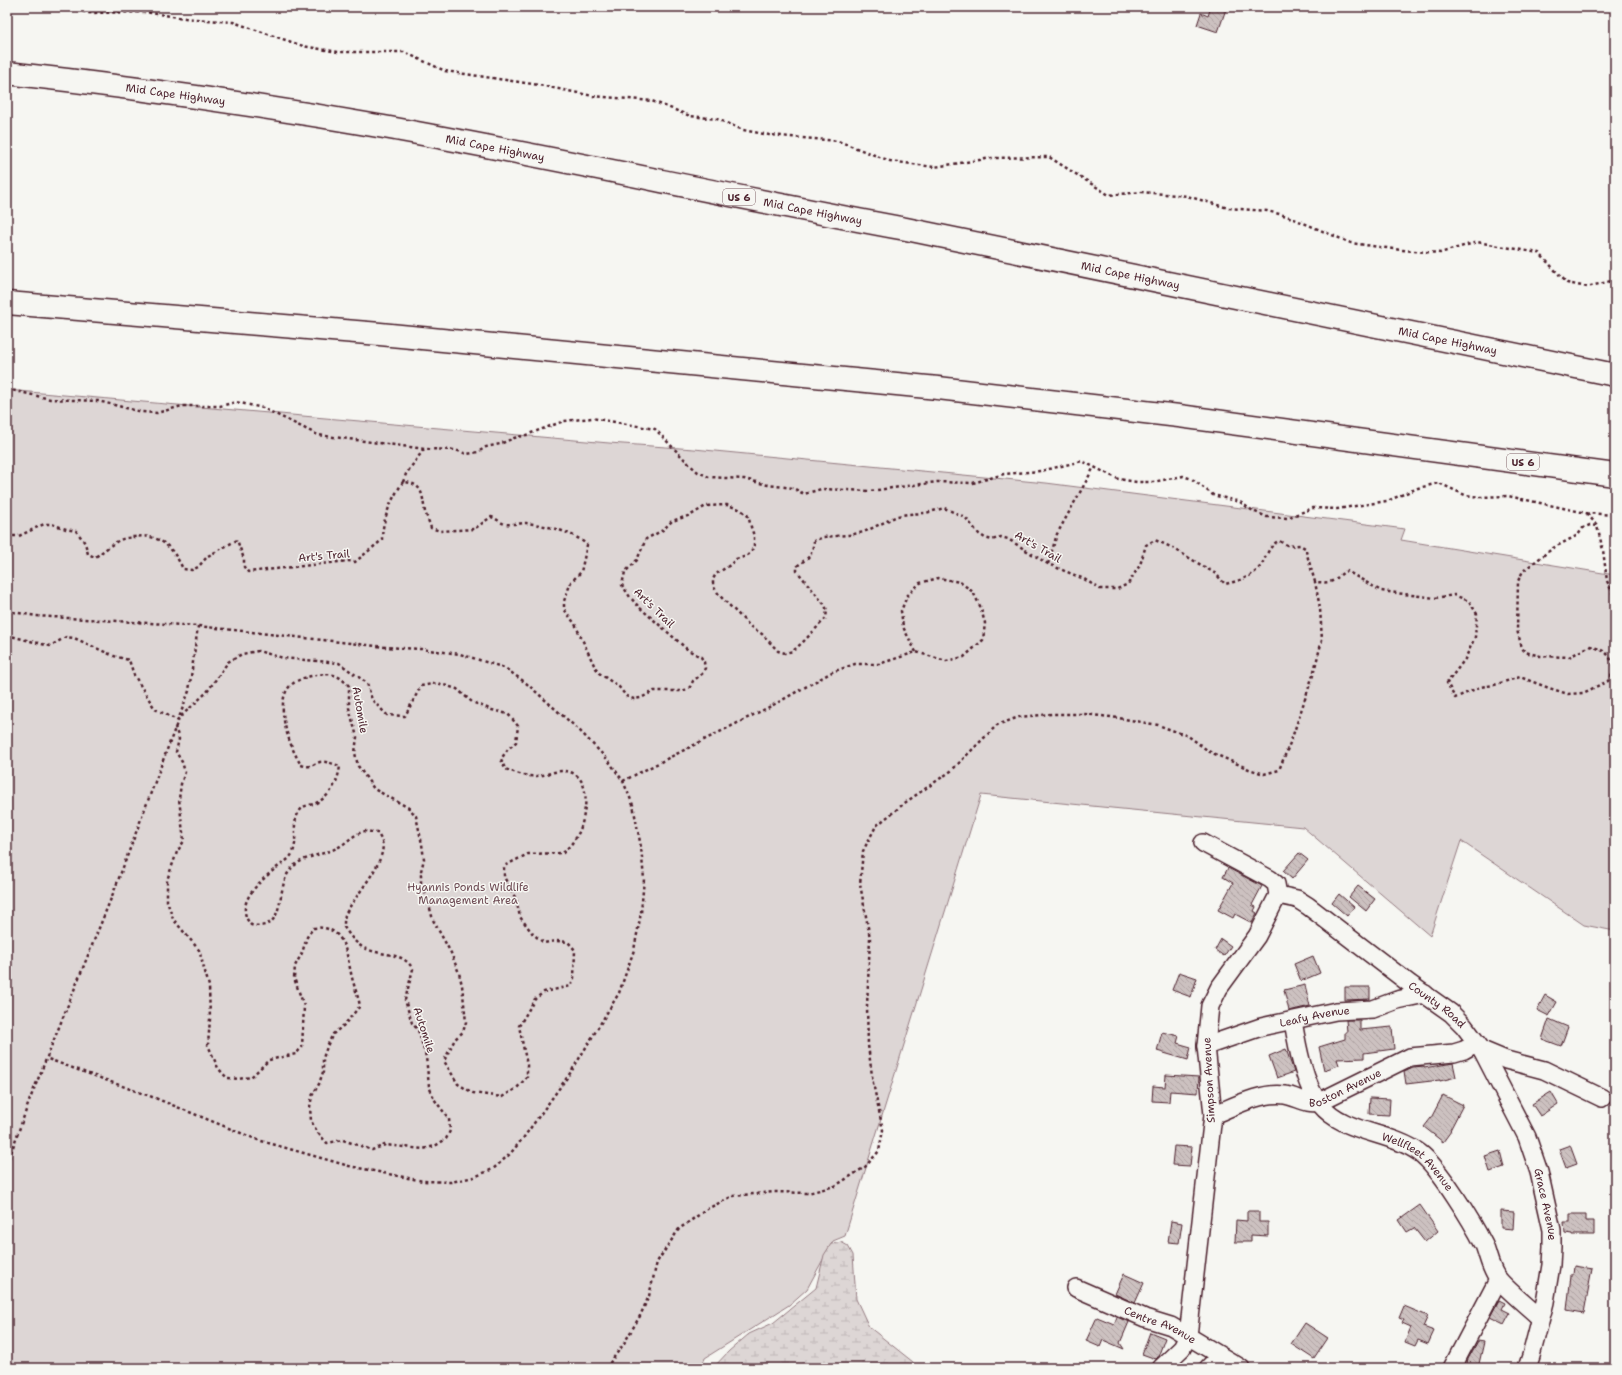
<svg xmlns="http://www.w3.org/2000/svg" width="1622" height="1375" font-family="'Shantell Sans',sans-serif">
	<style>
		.green { fill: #ddd6d5; stroke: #947a80 }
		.wetland { fill: url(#wetland-marsh); stroke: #947a80 }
		.building { fill: url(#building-back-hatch); stroke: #4a1f2b }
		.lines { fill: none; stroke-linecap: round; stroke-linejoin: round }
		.minor-casing { stroke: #4a1f2b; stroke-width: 20 }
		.motorway-casing { stroke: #4a1f2b; stroke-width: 25 }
		.path { stroke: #4a1f2b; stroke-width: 2.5; stroke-dasharray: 3 3; stroke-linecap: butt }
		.minor { stroke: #f6f6f2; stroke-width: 17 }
		.motorway { stroke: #f6f6f2; stroke-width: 22 }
		.labels { text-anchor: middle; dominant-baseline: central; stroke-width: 3; stroke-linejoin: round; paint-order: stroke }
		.shield { fill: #f6f6f2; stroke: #7e6067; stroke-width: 1 }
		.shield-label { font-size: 10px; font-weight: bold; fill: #4a1f2b }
		.street-label { font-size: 11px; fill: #4a1f2b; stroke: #f6f6f2 }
		.park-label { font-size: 11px; fill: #6f4d56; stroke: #f6f6f2 }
	</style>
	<defs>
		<pattern id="wetland-marsh" width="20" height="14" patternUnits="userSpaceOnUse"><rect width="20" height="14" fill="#ddd6d5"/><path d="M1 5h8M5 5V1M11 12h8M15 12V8" fill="none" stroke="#bfb7b7"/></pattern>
		<pattern id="building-back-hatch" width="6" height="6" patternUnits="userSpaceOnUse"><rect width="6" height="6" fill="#ccc1c0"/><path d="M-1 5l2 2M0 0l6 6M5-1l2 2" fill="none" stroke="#b1a5a5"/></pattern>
	</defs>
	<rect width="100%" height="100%" fill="#f6f6f2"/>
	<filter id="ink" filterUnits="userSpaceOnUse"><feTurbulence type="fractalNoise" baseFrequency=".025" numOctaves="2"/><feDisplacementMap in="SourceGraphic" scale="8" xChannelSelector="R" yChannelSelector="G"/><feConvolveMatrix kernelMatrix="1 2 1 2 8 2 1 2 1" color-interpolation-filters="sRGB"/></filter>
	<g filter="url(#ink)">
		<polygon class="green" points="7,390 609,443 694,449 1046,483 1405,529 1401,540 1615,575 1615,931 1584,925 1461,841 1430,936 1303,827 981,795 845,1236 833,1241 807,1289 789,1305 705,1358 701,1368 7,1368"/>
		<polygon class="wetland" points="841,1242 848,1246 853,1255 856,1299 869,1327 913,1362 917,1368 713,1368 729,1351 749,1334 773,1323 816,1288 824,1255 831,1244"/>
		<g class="building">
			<polygon points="1211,7 1219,7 1226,9 1218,32 1197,25 1201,13 1208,16"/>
			<polygon points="1299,853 1308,860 1292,879 1283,871"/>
			<polygon points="1228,868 1262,886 1252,905 1256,907 1254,911 1257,913 1252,923 1235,914 1233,918 1218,910 1233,883 1223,877"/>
			<polygon points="1358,886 1375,899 1366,911 1349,897"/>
			<polygon points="1339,894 1354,907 1347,916 1332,903"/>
			<polygon points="1221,939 1231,946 1224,956 1215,950"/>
			<polygon points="1313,956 1320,973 1301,981 1294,964"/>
			<polygon points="1179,972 1197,978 1191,997 1172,990"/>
			<polygon points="1305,985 1310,1006 1289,1011 1284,990"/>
			<polygon points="1345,987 1370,987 1370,999 1345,1000"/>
			<polygon points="1545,995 1557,1002 1549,1016 1537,1010"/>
			<polygon points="1549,1019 1568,1027 1561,1046 1542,1039"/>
			<polygon points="1346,1020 1360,1020 1360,1030 1392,1027 1394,1049 1364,1053 1364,1058 1337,1059 1339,1065 1324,1070 1319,1047 1345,1039 1345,1032 1347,1032"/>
			<polygon points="1162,1032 1179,1036 1177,1043 1191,1047 1188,1060 1157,1051"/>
			<polygon points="1286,1049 1294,1072 1277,1078 1269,1056"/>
			<polygon points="1453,1063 1456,1077 1440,1081 1440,1080 1406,1084 1404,1071 1413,1067 1424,1066 1424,1068"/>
			<polygon points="1166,1075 1199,1077 1198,1093 1170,1091 1169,1102 1152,1101 1153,1086 1165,1087"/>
			<polygon points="1551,1092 1558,1104 1540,1116 1532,1104"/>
			<polygon points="1443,1095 1463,1105 1450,1130 1451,1131 1443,1142 1424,1127 1431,1118"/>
			<polygon points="1370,1098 1390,1099 1389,1115 1369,1114"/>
			<polygon points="1570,1145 1577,1164 1566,1168 1559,1149"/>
			<polygon points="1174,1146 1192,1147 1190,1166 1172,1165"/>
			<polygon points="1500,1151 1504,1167 1490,1172 1485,1156"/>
			<polygon points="1420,1205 1438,1231 1425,1242 1414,1228 1407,1232 1399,1220"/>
			<polygon points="1247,1211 1259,1211 1259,1222 1268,1222 1268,1236 1251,1235 1251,1242 1235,1242 1236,1220 1247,1221"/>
			<polygon points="1501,1211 1514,1212 1513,1229 1501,1228"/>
			<polygon points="1570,1214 1586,1214 1586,1221 1594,1221 1594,1235 1572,1235 1572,1234 1565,1233 1564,1222 1570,1222"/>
			<polygon points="1171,1221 1182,1223 1179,1243 1168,1242"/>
			<polygon points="1574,1266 1592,1269 1584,1313 1567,1310 1571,1275 1573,1275"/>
			<polygon points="1124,1274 1144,1283 1135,1303 1115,1294"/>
			<polygon points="1499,1300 1505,1303 1502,1309 1510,1313 1504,1324 1490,1317"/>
			<polygon points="1404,1306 1428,1316 1423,1327 1434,1331 1428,1344 1418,1340 1415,1346 1405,1342 1411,1327 1402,1323 1404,1320 1399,1318"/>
			<polygon points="1097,1317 1114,1324 1117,1317 1129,1322 1120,1343 1124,1349 1103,1340 1100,1347 1086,1341"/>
			<polygon points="1305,1323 1328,1338 1314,1359 1291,1344"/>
			<polygon points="1150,1332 1165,1338 1158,1357 1156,1359 1142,1354"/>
			<polygon points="1478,1341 1484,1342 1478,1368 1466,1368 1468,1359"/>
		</g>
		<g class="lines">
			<defs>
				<g id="minor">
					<path id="s1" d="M1278,895L1297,899L1308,906L1410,984L1451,1013L1464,1026L1482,1050L1506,1060L1544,1070L1602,1098"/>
					<path id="s2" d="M1293,1021C1297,1045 1304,1085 1320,1104C1344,1134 1390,1131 1420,1153C1439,1167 1473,1223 1484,1245C1488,1255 1490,1267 1496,1276C1504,1288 1529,1307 1540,1318"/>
					<path id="s3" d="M1206,1046L1261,1027L1336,1011L1373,1009L1397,1000L1425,994"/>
					<path id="s4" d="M1482,1050L1527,1137L1539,1172L1552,1230V1247L1551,1265L1545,1302L1531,1356L1527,1368"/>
					<path id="s5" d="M1213,1115C1235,1106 1260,1092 1285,1095C1298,1097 1306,1105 1319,1102L1410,1057L1454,1053L1464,1050L1476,1043"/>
					<path id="s6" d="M1076,1288L1145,1318L1171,1326L1241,1368"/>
					<polyline points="1161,1368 1182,1348 1188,1336 1213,1115 1206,1046 1210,1006 1219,988 1257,936 1278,895 1276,884 1270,879 1203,843"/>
					<polyline points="1208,1368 1220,1356"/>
					<polyline points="1452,1368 1498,1280"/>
				</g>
				<g id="motorway">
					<path id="s7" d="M7,73C133,87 259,105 384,127C558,158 732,197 906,229L1615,375"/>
					<polyline points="7,303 380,334 938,388 1179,416 1615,475"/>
				</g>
			</defs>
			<use href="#minor" class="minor-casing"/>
			<use href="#motorway" class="motorway-casing"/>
			<g class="path">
				<polyline points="65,7 89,13 144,12 185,18 233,22 303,46 338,52 404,52 445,71 539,85 593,96 652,101 690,116 717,119 743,130 769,135 838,141 890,161 934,167 992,158 1049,157 1109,195 1142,192 1187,196 1228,208 1267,211 1287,216 1351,243 1401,250 1440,253 1477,242 1539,253 1567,283 1587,287 1615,280"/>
				<polyline points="7,389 50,399 98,401 142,412 157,413 182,406 220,406 236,402 263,408 318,435 425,449 455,450 467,454 478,452 486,447 500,444 514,438 526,435 564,421 592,418 655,429 689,464 698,472 709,477 744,479 768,485 793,488 804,494 821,489 870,491 937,482 973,483 1004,474 1041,471 1082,461 1118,479 1137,482 1153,482 1183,476 1192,479 1213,495 1240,502 1253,511 1267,517 1287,518 1313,508 1337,509 1387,501 1418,488 1439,483 1465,495 1480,497 1508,496 1586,513 1615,515"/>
				<polyline points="403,482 406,474 424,449"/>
				<polyline points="1587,514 1597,525"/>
				<path d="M7,536H19L44,524H52L66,529L76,531L80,536L85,543L88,554L95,557C103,552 110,545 118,541C123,538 128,538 133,537C159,533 172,546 183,569L192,570L198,567L208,556L237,540L244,559V567L248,572L348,561L355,562L382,540C382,519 392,498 403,482C424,483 422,496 425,512C427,517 429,522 431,528L440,531L474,529L491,517C496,518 499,522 505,524C511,525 520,523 526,523C545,525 574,532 587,545L581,572L571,582L564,601V609L575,624L594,665L599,673L619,687L626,696L634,699L641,698L654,691H683L690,687L693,681L703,673L705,668L704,662L701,657L688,650L639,607L630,597L622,585L625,572L637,560L646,539L663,530L672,521L691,515L706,506L727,505L739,509L747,514L749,519L751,527L754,536V545L751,553L744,557L736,559L730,565L716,574L713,579V586L720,596L751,627L762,634L778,651L785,653L793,651L804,641L826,618L827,610L824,604L797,571V566C810,556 811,558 814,541L823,537L849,535L864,532L897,516L908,514L926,513L944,508L965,517L979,534L985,538L992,540L1001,537L1008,539L1048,564L1084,579L1100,589H1117L1128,584L1140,565L1146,545L1155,540L1171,547L1216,574L1225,584C1237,581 1251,578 1259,568C1266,560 1268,545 1279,541L1289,546L1300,545L1305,548L1315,582C1321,582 1328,584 1334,580C1339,577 1341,573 1347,571L1381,591L1435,598L1454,595L1469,601L1477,614L1475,637L1465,659L1447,683L1455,698L1480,687L1494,685L1520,677L1549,688L1568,694L1583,693L1608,681L1614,672C1611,654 1607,651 1590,646L1569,657L1540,656L1525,652L1522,648L1517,630L1518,581L1523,571L1553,548L1578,535L1583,528L1590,525L1597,526L1603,550L1607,581L1615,598"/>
				<polyline points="1048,564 1057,534 1094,467"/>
				<polyline points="7,611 36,616 198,626 385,647 421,649 460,654 505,668 526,683 579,730 608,760 623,781 633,805 641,847 644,879 641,913 634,950 619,993 571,1072 524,1137 510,1154 493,1169 474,1177 451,1182 423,1181 349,1166 258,1140 155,1098 48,1059"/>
				<path d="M7,635L50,646L66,637L74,638L114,656L129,660L134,675L155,709L177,720L207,692L228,662L242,654L258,651L283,658L339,663L367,683L372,700L387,715L405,716L421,686L437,683L457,689L472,702L492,710L508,714L518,726L516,742L508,749L501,759L505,769C514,772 525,777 535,776C545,776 555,770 565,771C584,773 587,792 585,807C582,829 579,837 563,853L528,854L504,866V877L516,899L520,917L533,934L544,943L556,941L568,942L575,950L574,978L571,986L544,992L535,999L519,1026L527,1065V1077L517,1088L502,1097L473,1093L458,1084L444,1061L455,1039L463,1032L466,1022L462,985L459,973L451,953L433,920L427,897L421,885V871L424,859L422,844L416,816L409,808L374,789L358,766L355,753L357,737L349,708V686C338,674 332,673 316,675C307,677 297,679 290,686C273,704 290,747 301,765C313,768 310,765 320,762C327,761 333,764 340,766C338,782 331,796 316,803C312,805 305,805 302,808C289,822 299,838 293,852C290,860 281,864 275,869C259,882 233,904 251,925C286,932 276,893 288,873C298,856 321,856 337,848C347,843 354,833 366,831C369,831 374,833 378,833C379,836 381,839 382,842C388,861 353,898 345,915C344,919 344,923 344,927C350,936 358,947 369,950C385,956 403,952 413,969L405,1000L412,1023L418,1030L422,1043L426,1057L429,1086L434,1099L449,1119L450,1131L446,1139L435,1146L423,1149L385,1145L372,1150L343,1140L327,1143L318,1133L311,1121L310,1107L312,1096L319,1084L323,1072V1058L328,1044L333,1034L344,1025L360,1006C358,995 353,984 351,973C346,950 343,924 313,928L307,937L302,953L295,966L294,978L304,1006L302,1047L296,1054L269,1060L251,1077L239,1079L227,1078L218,1068L208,1045L210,1019L209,986L199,950L173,919L167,901V880L177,852L184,841L179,799L181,784L185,772L182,762L176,752L179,739L175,727"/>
				<polyline points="623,781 775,704 832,672 855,664 879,664 916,652 946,661 964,657 983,640 985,623 980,606 973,592 960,582 938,578 920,583 907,596 901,611 903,627 916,652"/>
				<polyline points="7,1164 30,1099 116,886 189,691 198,626"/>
				<polyline points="606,1368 623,1345 640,1316 649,1296 657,1262 679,1229 707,1209 733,1196 774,1192 808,1193 835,1186 865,1167 879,1151 883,1130 873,1083 868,1045 867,1006 870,938 860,884 863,851 876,826 906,802 951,771 997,725 1019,717 1052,714 1084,714 1119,718 1158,725 1188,736 1210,752 1249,769 1264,774 1279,770 1292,738 1313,675 1322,640 1320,608 1315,582"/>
			</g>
			<use href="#minor" class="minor"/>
			<use href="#motorway" class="motorway"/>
		</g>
	</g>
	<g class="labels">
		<g class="shield">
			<rect x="723" y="189" width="32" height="16" rx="3"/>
			<rect x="1507" y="454" width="32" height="16" rx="3"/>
		</g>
		<g class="shield-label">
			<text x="739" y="197">US 6</text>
			<text x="1523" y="462">US 6</text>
		</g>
		<g class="street-label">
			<text stroke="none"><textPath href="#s7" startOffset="170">Mid Cape Highway</textPath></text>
			<text stroke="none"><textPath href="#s7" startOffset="494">Mid Cape Highway</textPath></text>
			<text stroke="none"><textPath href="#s7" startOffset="818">Mid Cape Highway</textPath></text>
			<text stroke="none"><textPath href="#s7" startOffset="1142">Mid Cape Highway</textPath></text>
			<text stroke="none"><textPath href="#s7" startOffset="1466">Mid Cape Highway</textPath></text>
			<text transform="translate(1038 547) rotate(30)">Art's Trail</text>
			<text transform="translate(324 556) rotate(-5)">Art's Trail</text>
			<text transform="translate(654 608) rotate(44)">Art's Trail</text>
			<text transform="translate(360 710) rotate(80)">Automile</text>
			<text stroke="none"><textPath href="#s1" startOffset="195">County Road</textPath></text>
			<text stroke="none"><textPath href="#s3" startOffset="113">Leafy Avenue</textPath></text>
			<text transform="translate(424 1030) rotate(72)">Automile</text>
			<text transform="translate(1209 1080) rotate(-93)">Simpson Avenue</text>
			<text stroke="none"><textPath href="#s5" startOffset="140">Boston Avenue</textPath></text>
			<text stroke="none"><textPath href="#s2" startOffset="204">Wellfleet Avenue</textPath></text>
			<text stroke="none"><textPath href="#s4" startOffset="168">Grace Avenue</textPath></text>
			<text stroke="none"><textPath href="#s6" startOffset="92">Centre Avenue</textPath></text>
		</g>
		<g class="park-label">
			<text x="468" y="887">Hyannis Ponds Wildlife<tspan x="468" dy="13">Management Area</tspan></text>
		</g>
	</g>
	<rect width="1622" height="1375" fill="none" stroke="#f6f6f2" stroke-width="24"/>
	<rect x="12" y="12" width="1598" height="1351" fill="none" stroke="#4a1f2b" stroke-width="1.5" filter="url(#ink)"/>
</svg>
